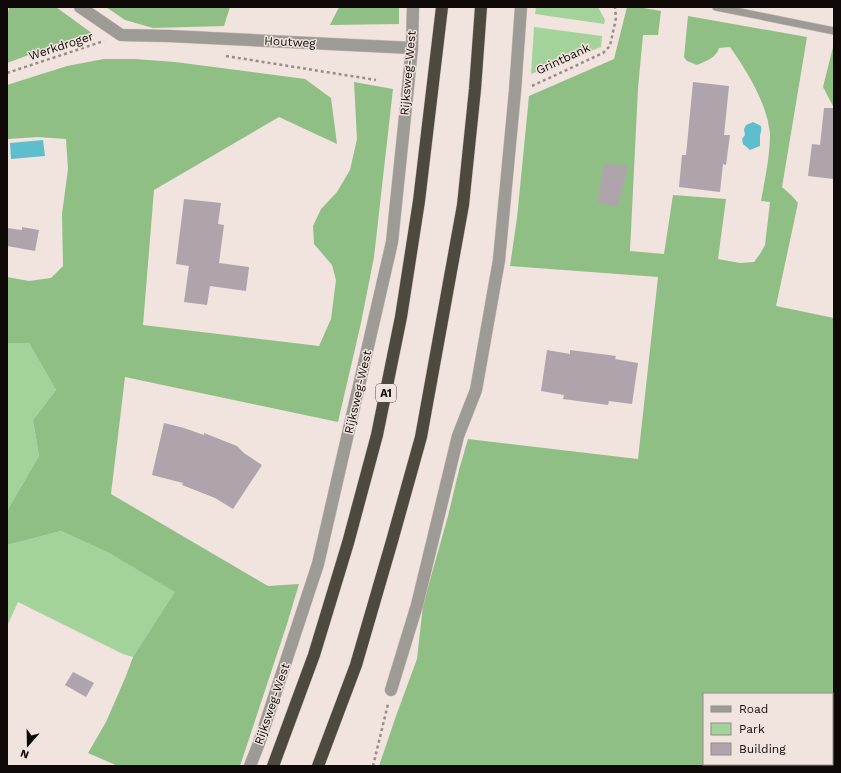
<svg xmlns="http://www.w3.org/2000/svg" width="841" height="773" font-family="'Work Sans',sans-serif">
	<style>
		.green { fill: #a4d29b }
		.forest { fill: #90bf86; fill-rule: evenodd }
		.water { fill: #5ebfcc }
		.building { fill: #afa4ab }
		.lines { fill: none; stroke-linecap: round; stroke-linejoin: round }
		.service-casing { stroke: #cdc0bb; stroke-width: 8 }
		.minor-casing { stroke: #cdc0bb; stroke-width: 13 }
		.motorway-casing { stroke: #cdc0bb; stroke-width: 13 }
		.path { stroke: #988d89; stroke-width: 2.5; stroke-dasharray: 3 3; stroke-linecap: butt }
		.service { stroke: #9e9b96; stroke-width: 7 }
		.minor { stroke: #9e9b96; stroke-width: 12 }
		.motorway { stroke: #4d493f; stroke-width: 12 }
		.labels { text-anchor: middle; dominant-baseline: central; stroke-width: 3; stroke-linejoin: round; paint-order: stroke }
		.shield { fill: #f1e3dd; stroke: #534b48; stroke-width: 1 }
		.shield-label { font-size: 11px; font-weight: bold; fill: #0f0a08 }
		.street-label { font-size: 12px; fill: #0f0a08; stroke: #f1e3dd }
	</style>
	<rect width="100%" height="100%" fill="#f1e3dd"/>
	<g class="green">
		<polygon points="536,7 598,7 605,20 604,24 535,14"/>
		<polygon points="534,27 602,36 601,47 531,74"/>
		<polygon points="7,343 29,343 56,390 33,420 39,456 7,511"/>
		<polygon points="61,531 109,553 176,592 133,657 123,654 18,602 8,624 7,624 7,545"/>
	</g>
	<g class="forest">
		<polygon points="9,7 56,7 93,34 83,35 7,63 7,19"/>
		<polygon points="106,7 230,7 224,26 153,28 125,20"/>
		<polygon points="339,7 399,7 399,24 330,25"/>
		<path d="M627,7H638L661,11L658,35H643L638,88L630,251L664,254L673,195L726,199L718,259L740,263L754,262L760,254L765,245L770,202L761,201C765,179 770,156 770,134C770,130 768,125 768,121C761,94 746,70 730,47L719,48C716,58 706,61 697,65L687,61L684,57L688,16L807,37L782,187L792,196L798,203L776,306L834,318V766H379L396,716L417,659L423,605L448,516L459,470L468,439L638,459L658,277L510,266L517,218L529,96L614,59ZM704,694H832V764H704Z"/>
		<polygon points="834,43 834,108 823,87"/>
		<polygon points="104,59 135,59 175,62 305,79 331,98 337,144 279,117 154,190 143,325 319,346 331,319 336,280 332,265 314,244 313,226 321,209 337,192 350,170 357,139 354,82 393,89 374,257 361,323 338,422 125,377 111,494 268,586 299,584 287,624 240,766 118,766 88,753 106,722 126,676 133,657 175,592 109,553 61,531 7,545 7,511 39,456 33,420 56,390 29,343 7,343 7,277 29,281 51,278 63,266 62,214 68,169 66,139 38,137 7,139 7,85 67,66"/>
	</g>
	<g class="water">
		<path d="M753,122L761,126C762,133 760,132 760,137C760,140 760,143 760,146L750,150L743,144L742,139L745,135L744,129L746,125Z"/>
		<polygon points="43,140 45,156 11,159 10,143"/>
	</g>
	<g class="building">
		<polygon points="693,82 729,86 724,135 730,135 726,165 723,164 720,192 679,187 682,155 686,155"/>
		<polygon points="824,108 834,108 834,179 808,176 812,144 820,145"/>
		<polygon points="604,164 628,165 618,206 598,203"/>
		<polygon points="184,199 221,203 218,224 224,225 219,263 249,267 246,291 210,286 207,305 184,302 189,266 176,264"/>
		<polygon points="22,227 39,230 35,251 7,246 7,228 22,230"/>
		<polygon points="547,350 570,354 570,350 616,356 615,359 638,363 632,404 609,401 608,405 563,399 564,395 541,391"/>
		<polygon points="164,423 184,428 204,435 204,433 237,446 244,453 262,465 233,509 215,498 182,485 183,483 152,475"/>
		<polygon points="73,672 94,683 86,697 65,685"/>
	</g>
	<g class="lines">
		<defs>
			<polyline id="service" points="716,7 834,31"/>
			<g id="minor">
				<polyline points="80,7 121,35 169,36 412,48"/>
				<polyline points="391,690 417,605 458,436 476,390 499,260 515,91 521,7"/>
				<polyline points="250,766 259,743 318,564 392,242 412,48 413,7"/>
			</g>
			<g id="motorway">
				<polyline points="273,766 314,655 348,543 377,435 401,317 419,201 442,7"/>
				<polyline points="318,766 356,665 392,541 421,437 463,205 475,89 481,7"/>
			</g>
		</defs>
		<use href="#service" class="service-casing"/>
		<use href="#minor" class="minor-casing"/>
		<use href="#motorway" class="motorway-casing"/>
		<g class="path">
			<polyline points="226,56 376,80"/>
			<polyline points="7,73 104,41"/>
			<polyline points="532,86 603,53 610,46 616,18 615,7"/>
			<polyline points="373,766 388,704"/>
		</g>
		<use href="#service" class="service"/>
		<use href="#minor" class="minor"/>
		<use href="#motorway" class="motorway"/>
	</g>
	<g class="labels">
		<rect class="shield" x="376" y="384" width="20" height="18" rx="3"/>
		<g class="shield-label">
			<text x="386" y="393">A1</text>
		</g>
		<g class="street-label">
			<text transform="translate(290 42) rotate(3)">Houtweg</text>
			<text transform="translate(61 46) rotate(-18)">Werkdroger</text>
			<text transform="translate(563 59) rotate(-25)">Grintbank</text>
			<text transform="translate(408 73) rotate(-85)">Rijksweg-West</text>
			<text transform="translate(358 392) rotate(-77)">Rijksweg-West</text>
			<text transform="translate(272 704) rotate(-71)">Rijksweg-West</text>
		</g>
	</g>
	<rect width="841" height="773" fill="none" stroke="#0f0a08" stroke-width="16"/>
	<rect x="703" y="693" width="130" height="72" fill="#f1e3dd" stroke="#978c88"/>
	<rect x="711" y="706" width="20" height="6" fill="#9e9b96" stroke="#978c88"/>
	<text x="739" y="713" font-size="12" fill="#0f0a08">Road</text>
	<rect x="711" y="723" width="20" height="12" fill="#a4d29b" stroke="#978c88"/>
	<text x="739" y="733" font-size="12" fill="#0f0a08">Park</text>
	<rect x="711" y="743" width="20" height="12" fill="#afa4ab" stroke="#978c88"/>
	<text x="739" y="753" font-size="12" fill="#0f0a08">Building</text>
	<g transform="translate(28 745) rotate(200)" stroke="#f1e3dd" stroke-width="3" paint-order="stroke">
	<path d="M0-3L7 15L0 10L-7 15Z" fill="#0f0a08"/>
	<text y="-6" font-size="11" font-weight="bold" text-anchor="middle" fill="#0f0a08">N</text>
	</g>
</svg>
